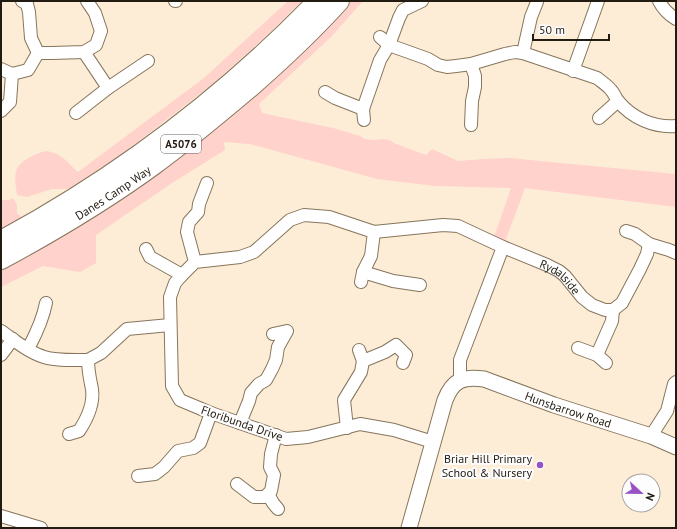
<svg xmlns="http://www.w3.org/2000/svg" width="677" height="529" font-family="'PT Sans',sans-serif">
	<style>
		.green { fill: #ffd2cc }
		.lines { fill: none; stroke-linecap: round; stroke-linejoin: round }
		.minor-casing { stroke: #86755c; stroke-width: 14 }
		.tertiary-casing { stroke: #86755c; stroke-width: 17 }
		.trunk-casing { stroke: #86755c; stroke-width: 22 }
		.minor { stroke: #fff; stroke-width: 12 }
		.tertiary { stroke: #fff; stroke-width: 15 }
		.trunk { stroke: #fff; stroke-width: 20 }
		.poi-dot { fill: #9852c6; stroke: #fdfdfd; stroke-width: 1.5 }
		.labels { text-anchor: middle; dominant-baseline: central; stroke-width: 4; stroke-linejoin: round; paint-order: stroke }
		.shield { fill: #fdfdfd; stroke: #645f58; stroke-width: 1 }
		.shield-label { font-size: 11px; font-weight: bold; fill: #221b11 }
		.street-label { font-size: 12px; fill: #221b11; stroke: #fdfdfd }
		.poi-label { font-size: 12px; fill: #221b11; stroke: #fdfdfd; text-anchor: end }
	</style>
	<rect width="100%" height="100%" fill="#fdedd7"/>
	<g class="green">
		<path d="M288,1H302L260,42L209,87L126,151L77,186L67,189H52L27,197L17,195C16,187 13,175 18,167C22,160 40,151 48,151C50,152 54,153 57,154C65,158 71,166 78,172L204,78Z"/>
		<polygon points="350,1 363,1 331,37 259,104 262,113 333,128 360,136 365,139 373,140 385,139 389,140 396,144 426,155 432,149 458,161 484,159 509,158 676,174 676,207 525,188 505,242 494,237 511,188 435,186 377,179 250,144 224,142 225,150 172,183 96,235 96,263 80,272 43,266 1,287 1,270 25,258 92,217 150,179 255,97"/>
		<polygon points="13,198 17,205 17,213 22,218 1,229 1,200 9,200"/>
	</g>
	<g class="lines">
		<defs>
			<g id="minor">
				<polyline points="22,1 27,4 29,12 31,38 38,53 52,53 84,52 96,45 101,31 95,13 87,1"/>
				<polyline points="175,1 176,1"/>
				<path d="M659,1C663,9 668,14 676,19"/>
				<path d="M380,37L389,45L428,59L438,65L447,67L456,66L471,64L505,54L515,52L523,53L597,78C602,82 607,85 611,90C614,93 615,97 618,101C632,118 654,128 676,126"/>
				<polyline points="84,52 108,88"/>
				<polyline points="523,53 531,17 537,2"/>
				<polyline points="471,64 475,76 475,87 472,101 471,125"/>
				<polyline points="1,69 12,74 28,70 38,53"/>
				<polyline points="573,71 598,1"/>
				<polyline points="325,92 335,98 363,109 364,120"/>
				<polyline points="363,109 380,60 389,45 399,18 403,10 422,1"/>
				<polyline points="1,111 10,102 12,74"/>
				<polyline points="76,113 108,88 148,61"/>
				<polyline points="599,118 618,101"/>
				<polyline points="626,231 635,234 649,244"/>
				<polyline points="146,249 150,257 182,275"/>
				<polyline points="195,262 187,232 189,222 198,212 199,204 207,183"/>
				<polyline points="363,272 393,281 420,285"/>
				<polyline points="361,282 363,272 371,256 374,232"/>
				<path d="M1,331C14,340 28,352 44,357C56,361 75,360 88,360"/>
				<polyline points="578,348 597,355 606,363"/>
				<path d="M28,349C36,334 43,319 46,303"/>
				<polyline points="1,355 13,339"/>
				<polyline points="597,355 612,321 613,310"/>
				<polyline points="363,361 385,352 396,345 406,355 403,363"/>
				<polyline points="460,380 460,360 503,247"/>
				<polyline points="240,423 249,401 251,393 259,384 266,380 272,369 276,360 278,347 287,331 273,334"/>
				<polyline points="347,428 344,400 361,372 363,361 359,350"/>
				<path d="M69,434L79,431C87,419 94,403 92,389C90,379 88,371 88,360L101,353L127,329L170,325"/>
				<polyline points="651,436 667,411 674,384 676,382"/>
				<path id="s1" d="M433,442L394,430L360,424L308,437L286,439L211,413L180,400L172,386L170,297L175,283L182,275L195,262L240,257L254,252L290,220L304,215L329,217L374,232L443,225L458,226L503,247L547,265L559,271L565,276L582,297L592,305L605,310H613L622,303L640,269L647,254L649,244L669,250L676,253"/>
				<polyline points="138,476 155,474 164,467 178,451 193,448 200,443 211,413"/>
				<polyline points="237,484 254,497 265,497 271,491 274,475 270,467 271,454 276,435"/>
				<polyline points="268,494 273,503 278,509"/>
				<polyline points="1,516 41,528"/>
			</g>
			<g id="tertiary">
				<path id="s2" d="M409,528L445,400C453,380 463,376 484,379L554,405L651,436L676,447"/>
			</g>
			<g id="trunk">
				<path d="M1,241C118,178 225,97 318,1"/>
				<path id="s3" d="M1,259C53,231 105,200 153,165C186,141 218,114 250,87C281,60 311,32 339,1"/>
			</g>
		</defs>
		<use href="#minor" class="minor-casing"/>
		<use href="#tertiary" class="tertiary-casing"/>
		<use href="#trunk" class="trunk-casing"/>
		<use href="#minor" class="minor"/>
		<use href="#tertiary" class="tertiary"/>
		<use href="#trunk" class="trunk"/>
	</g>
	<circle class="poi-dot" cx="540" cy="465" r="4"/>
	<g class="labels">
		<rect class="shield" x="161" y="135" width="40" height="18" rx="3"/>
		<g class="shield-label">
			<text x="181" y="144">A5076</text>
		</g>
		<g class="street-label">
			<text stroke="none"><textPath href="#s3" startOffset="130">Danes Camp Way</textPath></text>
			<text stroke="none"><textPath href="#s1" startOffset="808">Rydalside</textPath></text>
			<text stroke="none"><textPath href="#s2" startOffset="272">Hunsbarrow Road</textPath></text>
			<text transform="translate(242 423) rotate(19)">Floribunda Drive</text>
		</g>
		<g class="poi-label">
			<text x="532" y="458">Briar Hill Primary<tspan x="532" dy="14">School &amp; Nursery</tspan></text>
		</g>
	</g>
	<rect width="677" height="529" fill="none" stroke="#221b11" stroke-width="4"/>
	<g transform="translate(641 493) rotate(112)"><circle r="19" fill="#fdfdfd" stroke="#a5a39f"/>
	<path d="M0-3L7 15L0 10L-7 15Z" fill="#9852c6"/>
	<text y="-6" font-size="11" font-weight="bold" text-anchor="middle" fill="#221b11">N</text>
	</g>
	<path d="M533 34v6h76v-6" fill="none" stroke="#221b11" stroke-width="2"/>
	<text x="539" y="34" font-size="12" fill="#221b11" stroke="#fdfdfd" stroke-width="3" paint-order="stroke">50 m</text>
</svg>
